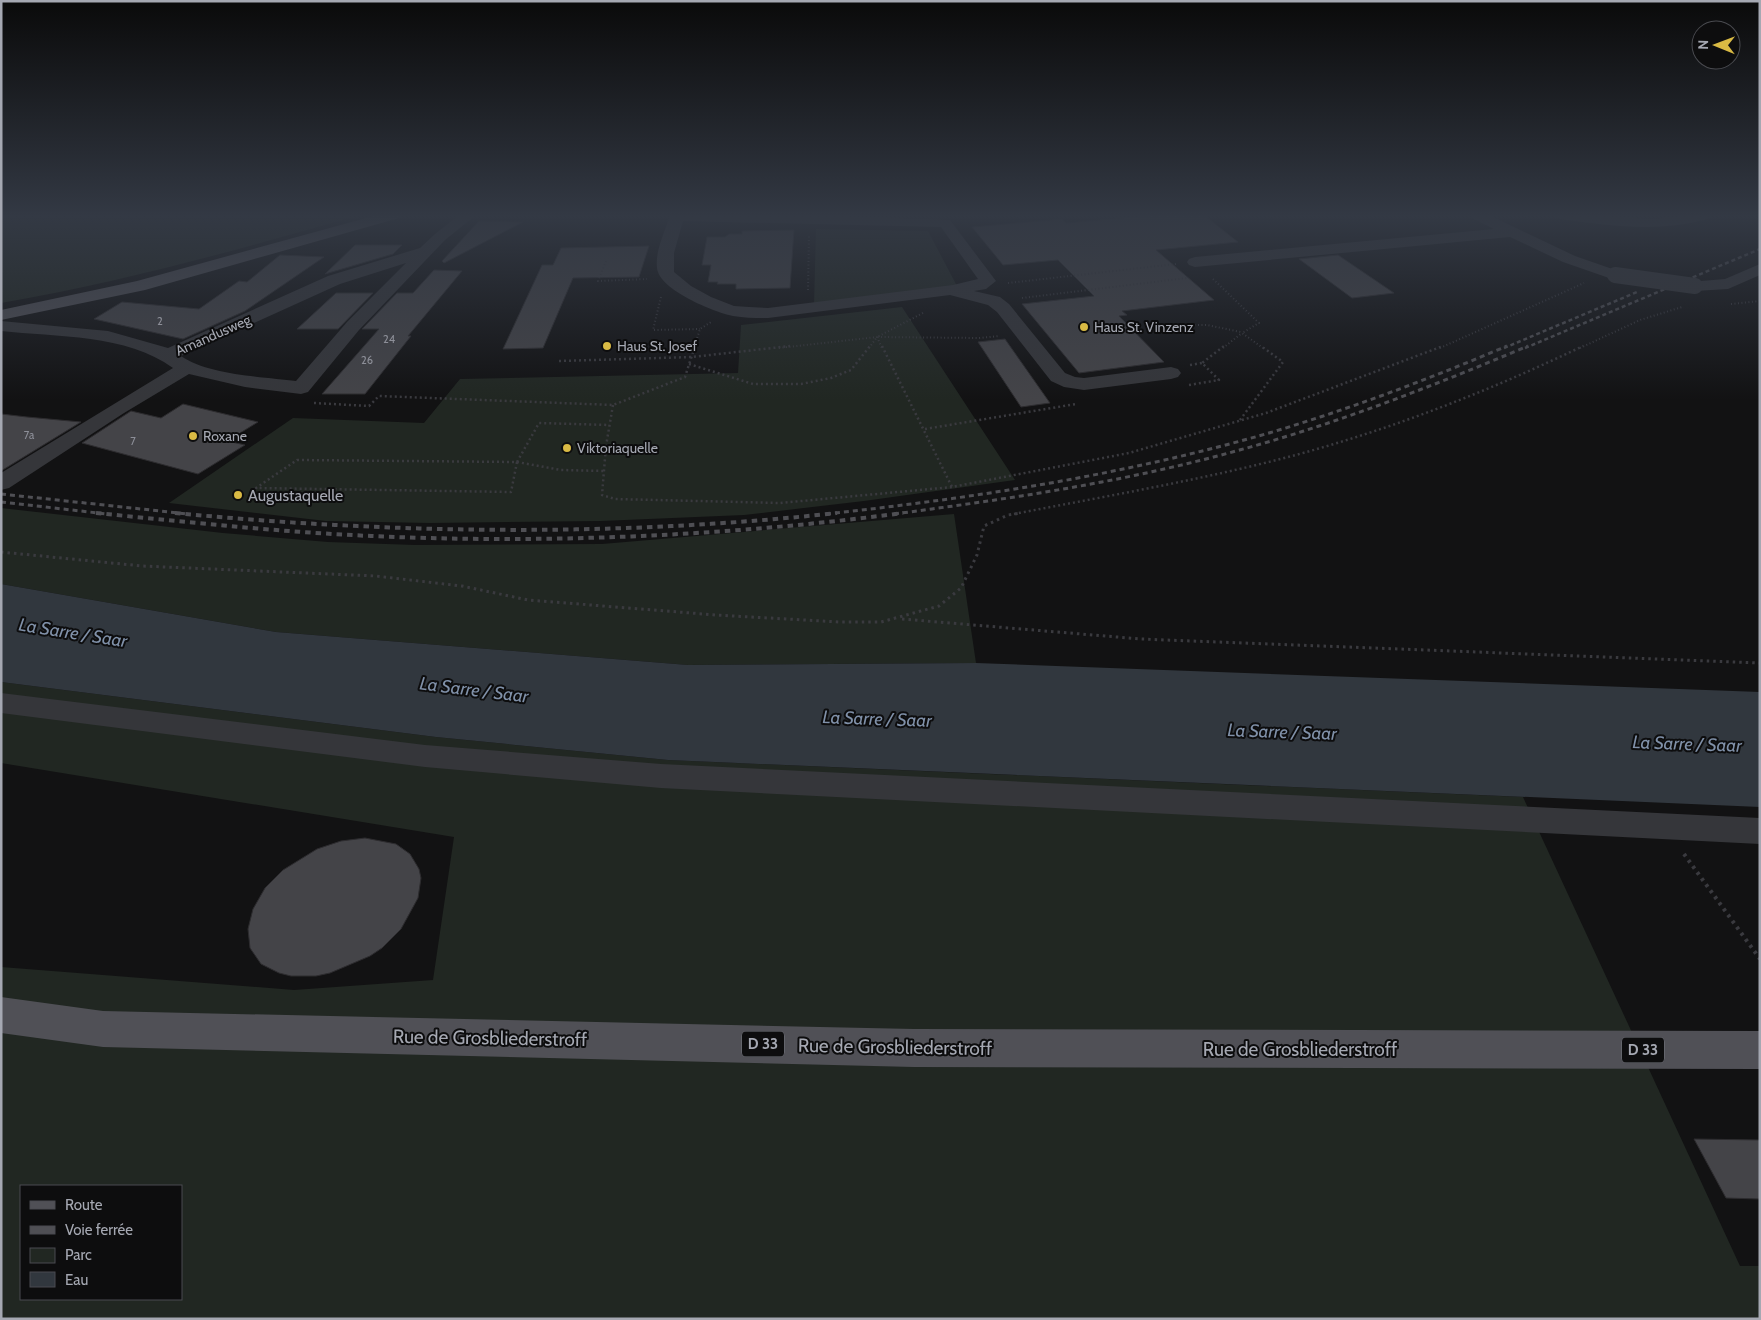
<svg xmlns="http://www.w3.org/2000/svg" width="1761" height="1320" font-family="Cabin,sans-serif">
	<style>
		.green { fill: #212722; fill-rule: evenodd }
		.water { fill: #31373e }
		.building { fill: #444448; stroke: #2d2c2f }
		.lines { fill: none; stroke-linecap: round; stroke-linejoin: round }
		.path-far3 { stroke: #3a3a3f; stroke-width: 2; stroke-dasharray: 1 2.5; stroke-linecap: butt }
		.path-far2 { stroke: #3a3a3f; stroke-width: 2.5; stroke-dasharray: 2 3; stroke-linecap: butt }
		.path-far1 { stroke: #3a3a3f; stroke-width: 3; stroke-dasharray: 2.5 4; stroke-linecap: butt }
		.path { stroke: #3a3a3f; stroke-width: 4; stroke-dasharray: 3 4.5; stroke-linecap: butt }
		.minor { fill: #35363a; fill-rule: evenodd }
		.major { fill: #505056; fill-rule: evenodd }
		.rail-far2 { stroke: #4f4f54; stroke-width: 2.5; stroke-dasharray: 4 3; stroke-linecap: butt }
		.rail-far1 { stroke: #4f4f54; stroke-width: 3; stroke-dasharray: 5 4; stroke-linecap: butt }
		.rail { stroke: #4f4f54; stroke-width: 4; stroke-dasharray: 5.5 5; stroke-linecap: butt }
		.minor-bridge { stroke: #35363a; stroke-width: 16 }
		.poi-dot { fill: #d9ba44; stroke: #0d0d0e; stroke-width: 2 }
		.labels { text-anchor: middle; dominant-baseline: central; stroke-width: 4; stroke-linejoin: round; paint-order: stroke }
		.far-number-label { font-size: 11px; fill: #8d8f98 }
		.far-poi-label { font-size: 14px; fill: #a5a8b2; stroke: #0d0d0e; text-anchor: start }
		.far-street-label { font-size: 14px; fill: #a5a8b2; stroke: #0d0d0e }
		.shield { fill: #0d0d0e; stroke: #777a81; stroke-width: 1 }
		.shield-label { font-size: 15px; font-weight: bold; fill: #a5a8b2 }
		.poi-label { font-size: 16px; fill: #a5a8b2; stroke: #0d0d0e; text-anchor: start }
		.water-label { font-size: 18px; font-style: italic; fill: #8091a9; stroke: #0d0d0e }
		.near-street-label { font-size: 19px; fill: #a5a8b2; stroke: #0d0d0e }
	</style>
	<rect width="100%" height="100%" fill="#121213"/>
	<g class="green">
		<path d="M1,215H360C242,249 122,282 1,303Z"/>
		<polygon points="816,229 928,231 957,286 814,304"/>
		<polygon points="902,307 1015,480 864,501 744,515 601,521 430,523 326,521 169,503 293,418 424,423 460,379 738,373 741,325"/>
		<polygon points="1,508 223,533 328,542 415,545 602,544 954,514 976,663 688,665 276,632 1,584"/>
		<path d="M1,682L436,737L668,760L1523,797L1740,1266H1760V1319H1V967L294,990L433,980L454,837L1,763ZM21,1186H181V1299H21Z"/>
	</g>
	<polygon class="water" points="1,584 276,632 688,665 976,663 1760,692 1760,807 668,760 436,737 1,682"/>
	<g class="building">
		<polygon points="1154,215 1204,215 1238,242 1156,250 1214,300 1122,311 1127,315 1119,316 1164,362 1079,373 1022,304 1094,296 1058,260 1003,265 972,227 1062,219 1066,223"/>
		<polygon points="479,221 523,222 444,263 442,261"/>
		<polygon points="794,230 790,288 736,289 736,284 717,284 718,282 708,282 711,265 702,265 707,237 725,237 729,234 742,234 742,231"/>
		<polygon points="355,245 402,245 393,254 325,274"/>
		<polygon points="649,246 639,277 573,278 543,348 503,349 542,265 553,265 561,248"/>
		<polygon points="280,255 324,257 245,311 183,339 94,319 122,302 199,309 239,281 247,282"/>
		<polygon points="1338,255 1394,293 1352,298 1299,259"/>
		<polygon points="434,270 462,271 408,336 411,336 365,394 322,394 379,329 362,329 397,293 413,293"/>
		<polygon points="336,293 373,293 338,329 297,329"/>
		<polygon points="1005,339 1050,403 1021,407 978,342"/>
		<polygon points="183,404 258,422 227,441 245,445 198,474 82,443 131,411 161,418"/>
		<polygon points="1,414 27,417 81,422 1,471"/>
		<polygon points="365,838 396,844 410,854 419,869 421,878 418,898 401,929 382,948 370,956 330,973 316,976 291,976 279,973 261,964 250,948 248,929 253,909 265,888 283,870 317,849 341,841"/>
		<polygon points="1694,1139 1760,1140 1760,1199 1726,1198"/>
	</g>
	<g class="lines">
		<g class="path-far3">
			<polyline points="606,261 598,281 647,279"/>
			<polyline points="1213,279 1259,323 1242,333 1263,348"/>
			<polyline points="1008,283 1176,264"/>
			<polyline points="808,290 809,236"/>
			<polyline points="661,297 653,330 700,329"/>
			<polyline points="1022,298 1187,278"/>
			<polyline points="1731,304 1760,301"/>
			<polyline points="923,313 877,337 979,338 1000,336"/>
			<polyline points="1163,325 1207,325 1241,332"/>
			<polyline points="877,337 882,348"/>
			<polyline points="694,348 700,329 711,322"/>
			<polyline points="779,348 877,337"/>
			<polyline points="869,348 877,337"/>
			<polyline points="1223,348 1242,333"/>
			<polyline points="1440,348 1584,283"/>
			<polyline points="1580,348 1640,320 1682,307"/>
		</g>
		<g class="path-far2">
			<polyline points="882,346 952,487"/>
			<polyline points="559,361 692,357 790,346"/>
			<polyline points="689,364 753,384 801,384 831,378 851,370 870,346"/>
			<polyline points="1190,365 1202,363"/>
			<polyline points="1189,385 1219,380 1202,363 1224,346"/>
			<polyline points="314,403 369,406 379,396 613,405 685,377 695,346"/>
			<polyline points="613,405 606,446 602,495 615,499 780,503 952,487 1129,453 1266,413 1443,346"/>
			<polyline points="1240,420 1283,362 1261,346"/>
			<polyline points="925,429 1076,404"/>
			<polygon points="297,460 517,462 511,492 256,488"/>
			<polyline points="517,462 561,470 604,471"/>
			<polyline points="517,462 539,423 609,425"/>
			<path d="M1014,514C1107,496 1201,480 1292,456C1392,429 1489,391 1583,346"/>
		</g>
		<g class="path-far1">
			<polyline points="1,552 142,566 376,576 462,586 528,600 716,615 839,622 881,622 939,606 961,588 977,555 984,526 1008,515 1021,513"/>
			<polyline points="902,619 1141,639 1760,663"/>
		</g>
		<polyline class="path" points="1684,854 1760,959"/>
		<g class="minor">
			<path d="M459,215H476L445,240L359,330L308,392L301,394L245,387L189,374L124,413L9,488L1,490V473L173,368C127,334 56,337 1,331V321L108,331L168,348L328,276L420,248L435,234ZM406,263L347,322L296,381C264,377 208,375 181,356L340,284Z"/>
			<path d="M670,215H814L950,220L996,281L986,289L974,291L1000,297L1009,304L1065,373L1075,377L1084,378L1171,367L1178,369L1181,373L1178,377L1171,379L1084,390L1064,387L1051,381L997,312L988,305L950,295L768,318C756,318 745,318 733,316C714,312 659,290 657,268C655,250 665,232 670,215ZM683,221L941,227L978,279L953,285L768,308L749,307L734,306L711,297L691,286L674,272V253Z"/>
			<polygon points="1470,215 1489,215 1575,256 1621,272 1623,275 1621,278 1609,278 1563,262 1510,237 1195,267 1189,265 1187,262 1189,259 1195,257 1494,229 1472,218"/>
			<path d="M1553,215H1595L1652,219L1689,215H1713L1711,218C1659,233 1613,226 1560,219L1555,218Z"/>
			<polygon points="1760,264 1760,275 1728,289 1695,291 1689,290 1687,286 1689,282 1725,279"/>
			<polygon points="1,693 425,745 661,764 1760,818 1760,844 661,788 425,767 1,713"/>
		</g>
		<g class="major">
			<polygon points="377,215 401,215 399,218 145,290 1,320 1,310 137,281"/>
			<polygon points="1,997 103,1011 914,1029 1760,1031 1760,1069 914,1067 103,1047 1,1033"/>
		</g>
		<g class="rail-far2">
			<polyline points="1504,348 1637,292"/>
			<polyline points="1525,348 1760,249"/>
		</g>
		<g class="rail-far1">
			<polyline points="1,494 188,514"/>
			<polyline points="1,502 107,514"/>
			<path d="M826,514C975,498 1124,475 1269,433C1350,409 1429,379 1507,346"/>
			<path d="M894,514C1009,499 1124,482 1236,451C1336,424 1433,386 1528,346"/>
		</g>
		<g class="rail">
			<path d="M96,513C187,522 279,532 371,536C548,544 728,536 903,513"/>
			<path d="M175,513C395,534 617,537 837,513"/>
		</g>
		<polyline class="minor-bridge" points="1615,275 1695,286"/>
	</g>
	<linearGradient id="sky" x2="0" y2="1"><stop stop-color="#0a0a0a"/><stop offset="0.54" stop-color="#333944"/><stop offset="1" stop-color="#333944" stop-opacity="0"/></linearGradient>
	<rect width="1761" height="400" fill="url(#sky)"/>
	<g class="poi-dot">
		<circle cx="1084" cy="327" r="5"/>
		<circle cx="607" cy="346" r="5"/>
		<circle cx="193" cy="436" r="5"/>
		<circle cx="567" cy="448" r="5"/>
		<circle cx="238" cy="495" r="5"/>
	</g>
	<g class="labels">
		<g class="far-number-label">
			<text x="160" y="321">2</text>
			<text x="389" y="339">24</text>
			<text x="367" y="360">26</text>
			<text x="29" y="435">7a</text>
			<text x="133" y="441">7</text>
		</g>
		<g class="far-poi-label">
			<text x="1094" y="327">Haus St. Vinzenz</text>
			<text x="617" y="346">Haus St. Josef</text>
			<text x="203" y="436">Roxane</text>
			<text x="577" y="448">Viktoriaquelle</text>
		</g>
		<g class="far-street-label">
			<text transform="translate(213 335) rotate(-24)">Amandusweg</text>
		</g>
		<g class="shield">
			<rect x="742" y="1031.5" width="42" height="25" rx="4"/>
			<rect x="1622" y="1037.5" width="42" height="25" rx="4"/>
		</g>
		<g class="shield-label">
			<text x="763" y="1044">D 33</text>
			<text x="1643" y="1050">D 33</text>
		</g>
		<g class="poi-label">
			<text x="248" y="495">Augustaquelle</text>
		</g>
		<g class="water-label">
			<text transform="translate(73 633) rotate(9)">La Sarre / Saar</text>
			<text transform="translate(474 690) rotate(7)">La Sarre / Saar</text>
			<text transform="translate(877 719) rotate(2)">La Sarre / Saar</text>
			<text transform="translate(1282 732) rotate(2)">La Sarre / Saar</text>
			<text transform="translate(1687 744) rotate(2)">La Sarre / Saar</text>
		</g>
		<g class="near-street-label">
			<text transform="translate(490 1038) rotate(1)">Rue de Grosbliederstroff</text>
			<text transform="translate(895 1047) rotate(1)">Rue de Grosbliederstroff</text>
			<text x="1300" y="1049">Rue de Grosbliederstroff</text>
		</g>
	</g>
	<rect width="1761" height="1320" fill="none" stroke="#a5a8b2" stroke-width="5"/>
	<rect x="20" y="1185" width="162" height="115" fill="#0d0d0e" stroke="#4a4b50"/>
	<rect x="30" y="1201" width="25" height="8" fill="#505056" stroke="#4a4b50"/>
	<text x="65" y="1210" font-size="15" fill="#a5a8b2">Route</text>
	<rect x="30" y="1226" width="25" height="8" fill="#4f4f54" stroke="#4a4b50"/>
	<text x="65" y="1235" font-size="15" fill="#a5a8b2">Voie ferrée</text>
	<rect x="30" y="1248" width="25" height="15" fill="#212722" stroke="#4a4b50"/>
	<text x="65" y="1260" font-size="15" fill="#a5a8b2">Parc</text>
	<rect x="30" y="1272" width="25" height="15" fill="#31373e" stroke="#4a4b50"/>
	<text x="65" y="1285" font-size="15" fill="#a5a8b2">Eau</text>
	<g transform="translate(1716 45) rotate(271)"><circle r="24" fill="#0d0d0e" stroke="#4a4b50"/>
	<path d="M0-4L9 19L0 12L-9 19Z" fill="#d9ba44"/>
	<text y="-8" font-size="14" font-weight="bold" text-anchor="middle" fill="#a5a8b2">N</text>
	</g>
</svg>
